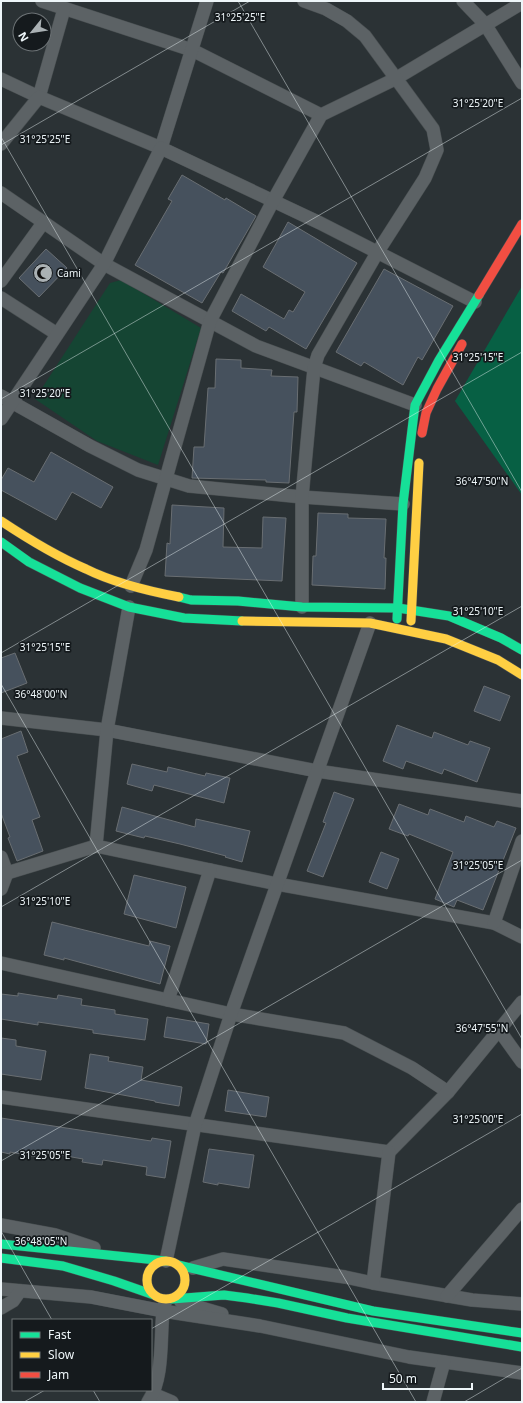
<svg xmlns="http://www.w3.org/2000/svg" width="523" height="1403" font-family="'Noto Sans',sans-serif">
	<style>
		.green { fill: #154533 }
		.forest { fill: #076044 }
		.building { fill: #46515d; stroke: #696e72 }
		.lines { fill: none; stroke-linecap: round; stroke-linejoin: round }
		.street-casing { stroke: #484e50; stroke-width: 14 }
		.fast-casing { stroke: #484e50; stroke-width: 10 }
		.slow-casing { stroke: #484e50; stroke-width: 10 }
		.jam-casing { stroke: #484e50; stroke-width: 10 }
		.street { stroke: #5c6265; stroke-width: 13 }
		.fast { stroke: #16e098; stroke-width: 9 }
		.slow { stroke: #ffcf43; stroke-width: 9 }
		.jam { stroke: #f24e42; stroke-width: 9 }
		.ticks { fill: none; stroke: #eef6f9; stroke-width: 1; stroke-opacity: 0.45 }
		.labels { text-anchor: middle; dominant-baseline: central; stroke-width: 3.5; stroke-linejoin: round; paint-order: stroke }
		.poi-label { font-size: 10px; fill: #eef6f9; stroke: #151a1d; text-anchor: start }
		.ticks-label { font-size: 10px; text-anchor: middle; fill: #eef6f9; stroke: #151a1d; stroke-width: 3.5; stroke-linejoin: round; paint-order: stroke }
	</style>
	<rect width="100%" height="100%" fill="#2b3235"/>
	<polygon class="green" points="121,280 201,328 158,465 97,441 35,399 110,283"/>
	<polygon class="forest" points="522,286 522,495 455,401"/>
	<g class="building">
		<polygon points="182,175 225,200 226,198 256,216 223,273 221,272 202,303 135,265 172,201 168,199"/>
		<polygon points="288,222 357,263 306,349 269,327 266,331 232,311 241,294 284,319 289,310 293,312 305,292 263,267"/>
		<polygon points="46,249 67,268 39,297 19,278"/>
		<polygon points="384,269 453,306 422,360 418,357 403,385 364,362 361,366 336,352"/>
		<polygon points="216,359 241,360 241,368 272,370 271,376 298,377 297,412 294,412 289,483 266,482 266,480 192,478 194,447 204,447 208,388 215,388"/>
		<polygon points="51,452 113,487 101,508 72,492 56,520 1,490 1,480 8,468 34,482"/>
		<polygon points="172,505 224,508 223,547 262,548 263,517 286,518 282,581 165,576 167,543 170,544"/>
		<polygon points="318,513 348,514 348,518 386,519 384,558 386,558 385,589 312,585 313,556 316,556"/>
		<polygon points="15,653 27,683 1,693 1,658"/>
		<polygon points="484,686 510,696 500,721 474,711"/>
		<polygon points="397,725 432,738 434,732 468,745 470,741 490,748 477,782 444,769 442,774 406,761 403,769 383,761"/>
		<polygon points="21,731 28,752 17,756 40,817 32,820 43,851 17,861 8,838 10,837 1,813 1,739"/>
		<polygon points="132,764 167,772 168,767 205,776 206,773 230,778 224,803 154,785 152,791 127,784"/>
		<polygon points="334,792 354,799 323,877 307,871 326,823 323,822"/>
		<polygon points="399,804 428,815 430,809 464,822 466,816 494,827 497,821 516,828 483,910 457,900 454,907 435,899 453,852 409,834 408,836 389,829"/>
		<polygon points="122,807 195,827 196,819 250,831 242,862 225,857 226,856 180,844 145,836 144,838 116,831"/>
		<polygon points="381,852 399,859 387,889 369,882"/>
		<polygon points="134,875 186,887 176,928 124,914"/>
		<polygon points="52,922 149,946 150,941 170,946 160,984 64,958 64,960 44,955"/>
		<polygon points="18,993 57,999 58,995 82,999 81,1005 115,1010 115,1014 148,1019 145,1040 93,1033 93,1030 38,1022 38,1025 1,1019 1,994 18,996"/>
		<polygon points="167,1017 209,1024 206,1044 164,1037"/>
		<polygon points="1,1038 16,1040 16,1046 46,1051 41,1080 1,1074"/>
		<polygon points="90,1054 109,1057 108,1061 143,1067 141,1080 182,1087 179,1106 155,1102 155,1101 85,1088"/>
		<polygon points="228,1090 269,1097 266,1117 225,1111"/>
		<polygon points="1,1118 151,1141 152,1138 171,1141 165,1178 146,1175 147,1167 103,1160 102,1165 82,1162 83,1159 44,1152 43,1158 10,1152 10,1154 1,1152"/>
		<polygon points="209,1149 254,1155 249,1188 218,1183 218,1185 203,1182"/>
	</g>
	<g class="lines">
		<defs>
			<g id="street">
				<polyline points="42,1 192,50 321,115"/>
				<polyline points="463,1 485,24 522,83"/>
				<polyline points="1,79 39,97 64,9"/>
				<polyline points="1,144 39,97 161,148 207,1"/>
				<polyline points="1,193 104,264 256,346 415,405"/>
				<polyline points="1,281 43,223"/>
				<polyline points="1,298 57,334"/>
				<polyline points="1,396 90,446 138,470 189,486 302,497 403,504"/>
				<polyline points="1,419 104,264 161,148 320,223 475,302"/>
				<polyline points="131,586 146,550 210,321 273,201 321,115 395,79 522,3"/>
				<polyline points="302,607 302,497 314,368 318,355 377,253 425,178 437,150 433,129 365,36 347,21 326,9 304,1"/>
				<polyline points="1,718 107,730 317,771 522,801"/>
				<polyline points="96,846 107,730 129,607"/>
				<polyline points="1,857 7,873 1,889"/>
				<polyline points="7,873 96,846 277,884 494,923 522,937"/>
				<polyline points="494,923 522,841"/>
				<polyline points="1,963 231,1014 344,1033 412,1068 448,1092"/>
				<polyline points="168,1000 210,870"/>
				<polyline points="499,1030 522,1062"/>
				<polyline points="1,1097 389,1152 448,1092 522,1002"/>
				<polyline points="1,1225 55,1235 94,1248"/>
				<polyline points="166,1261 195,1125 231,1014 370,623"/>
				<polyline points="193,1268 223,1259 345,1277 373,1283 472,1300 522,1304"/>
				<polyline points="373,1283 389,1152"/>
				<polyline points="1,1289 91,1297 163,1311 165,1303"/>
				<polyline points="447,1296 522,1209"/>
				<polyline points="181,1302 222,1314"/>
				<polyline points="1,1308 13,1301 20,1291"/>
				<polyline points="153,1394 172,1402"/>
				<path d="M148,1402C164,1378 160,1340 163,1311L260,1326L409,1357L522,1373"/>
				<polyline points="433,1402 444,1362"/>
			</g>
			<g id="fast">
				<polyline points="1,542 29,562 80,588 129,607 184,618 242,621"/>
				<polyline points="179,597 191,600 238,601 302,607 398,608 449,616 501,638 522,650"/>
				<polyline points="397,619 403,504 415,405 439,360 479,295"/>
				<polyline points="1,1244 166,1261"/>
				<polyline points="1,1258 63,1266 114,1281 154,1295"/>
				<polyline points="178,1265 373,1311 522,1333"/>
				<polyline points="172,1299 224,1295 247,1298 278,1303 347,1318 522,1347"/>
			</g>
			<g id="slow">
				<path d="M1,521C28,539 56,556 86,569C114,583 148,591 179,597"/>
				<polyline points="242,621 370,623 446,639 498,660 522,675"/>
				<polyline points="411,621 419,463"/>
				<circle cx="166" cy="1280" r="19"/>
			</g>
			<g id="jam">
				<polyline points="479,295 522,224"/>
				<polyline points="422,433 426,413 437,389 462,344"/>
			</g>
		</defs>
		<use href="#street" class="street-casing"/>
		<use href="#fast" class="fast-casing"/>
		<use href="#slow" class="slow-casing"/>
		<use href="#jam" class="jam-casing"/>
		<use href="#street" class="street"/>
		<use href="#fast" class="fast"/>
		<use href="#slow" class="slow"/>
		<use href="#jam" class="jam"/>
	</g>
	<path class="ticks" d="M238,1L522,492M1,137L522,1039M1,145L250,1M1,399L522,98M1,653L522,352M1,684L416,1402M1,907L522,606M1,1161L522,860M1,1231L52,1320M151,1329L522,1114M93,1390L100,1402M24,1402L45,1390M464,1402L522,1368"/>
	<defs>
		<symbol id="mosque-disc" viewBox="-11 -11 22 22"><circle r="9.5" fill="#aab1b4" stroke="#151a1d"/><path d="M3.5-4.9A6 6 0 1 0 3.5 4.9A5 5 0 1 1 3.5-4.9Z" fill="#111"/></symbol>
	</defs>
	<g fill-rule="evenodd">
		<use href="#mosque-disc" x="32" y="262" width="22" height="22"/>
	</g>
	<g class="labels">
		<g class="poi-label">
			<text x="57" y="273">Cami</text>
		</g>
	</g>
	<g class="ticks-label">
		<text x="240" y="21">31°25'25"E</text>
		<text x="478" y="107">31°25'20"E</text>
		<text x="45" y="143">31°25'25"E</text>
		<text x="478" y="361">31°25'15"E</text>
		<text x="45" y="397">31°25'20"E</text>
		<text x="482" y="485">36°47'50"N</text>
		<text x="478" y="615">31°25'10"E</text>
		<text x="45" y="651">31°25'15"E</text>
		<text x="41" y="698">36°48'00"N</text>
		<text x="478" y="869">31°25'05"E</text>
		<text x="45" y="905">31°25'10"E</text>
		<text x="482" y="1032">36°47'55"N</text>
		<text x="478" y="1123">31°25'00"E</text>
		<text x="45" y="1159">31°25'05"E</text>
		<text x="41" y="1245">36°48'05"N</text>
	</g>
	<rect width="523" height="1403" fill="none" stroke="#eef6f9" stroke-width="4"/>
	<rect x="12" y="1319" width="140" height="72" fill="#151a1d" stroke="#6c7275"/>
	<rect x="20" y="1332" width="20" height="6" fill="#16e098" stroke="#6c7275"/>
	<text x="48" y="1339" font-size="12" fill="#eef6f9">Fast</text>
	<rect x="20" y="1352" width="20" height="6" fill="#ffcf43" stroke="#6c7275"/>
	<text x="48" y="1359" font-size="12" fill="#eef6f9">Slow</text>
	<rect x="20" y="1372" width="20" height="6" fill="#f24e42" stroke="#6c7275"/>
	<text x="48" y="1379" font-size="12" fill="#eef6f9">Jam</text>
	<g transform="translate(32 32) rotate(240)"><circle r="19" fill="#151a1d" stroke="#6c7275"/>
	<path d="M0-3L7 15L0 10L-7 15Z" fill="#aab1b4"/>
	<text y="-6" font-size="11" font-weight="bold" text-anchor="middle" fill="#eef6f9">N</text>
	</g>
	<path d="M383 1383v6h89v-6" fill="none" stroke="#eef6f9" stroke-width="2"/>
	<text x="389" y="1383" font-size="12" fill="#eef6f9" stroke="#151a1d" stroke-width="3" paint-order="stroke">50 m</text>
</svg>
